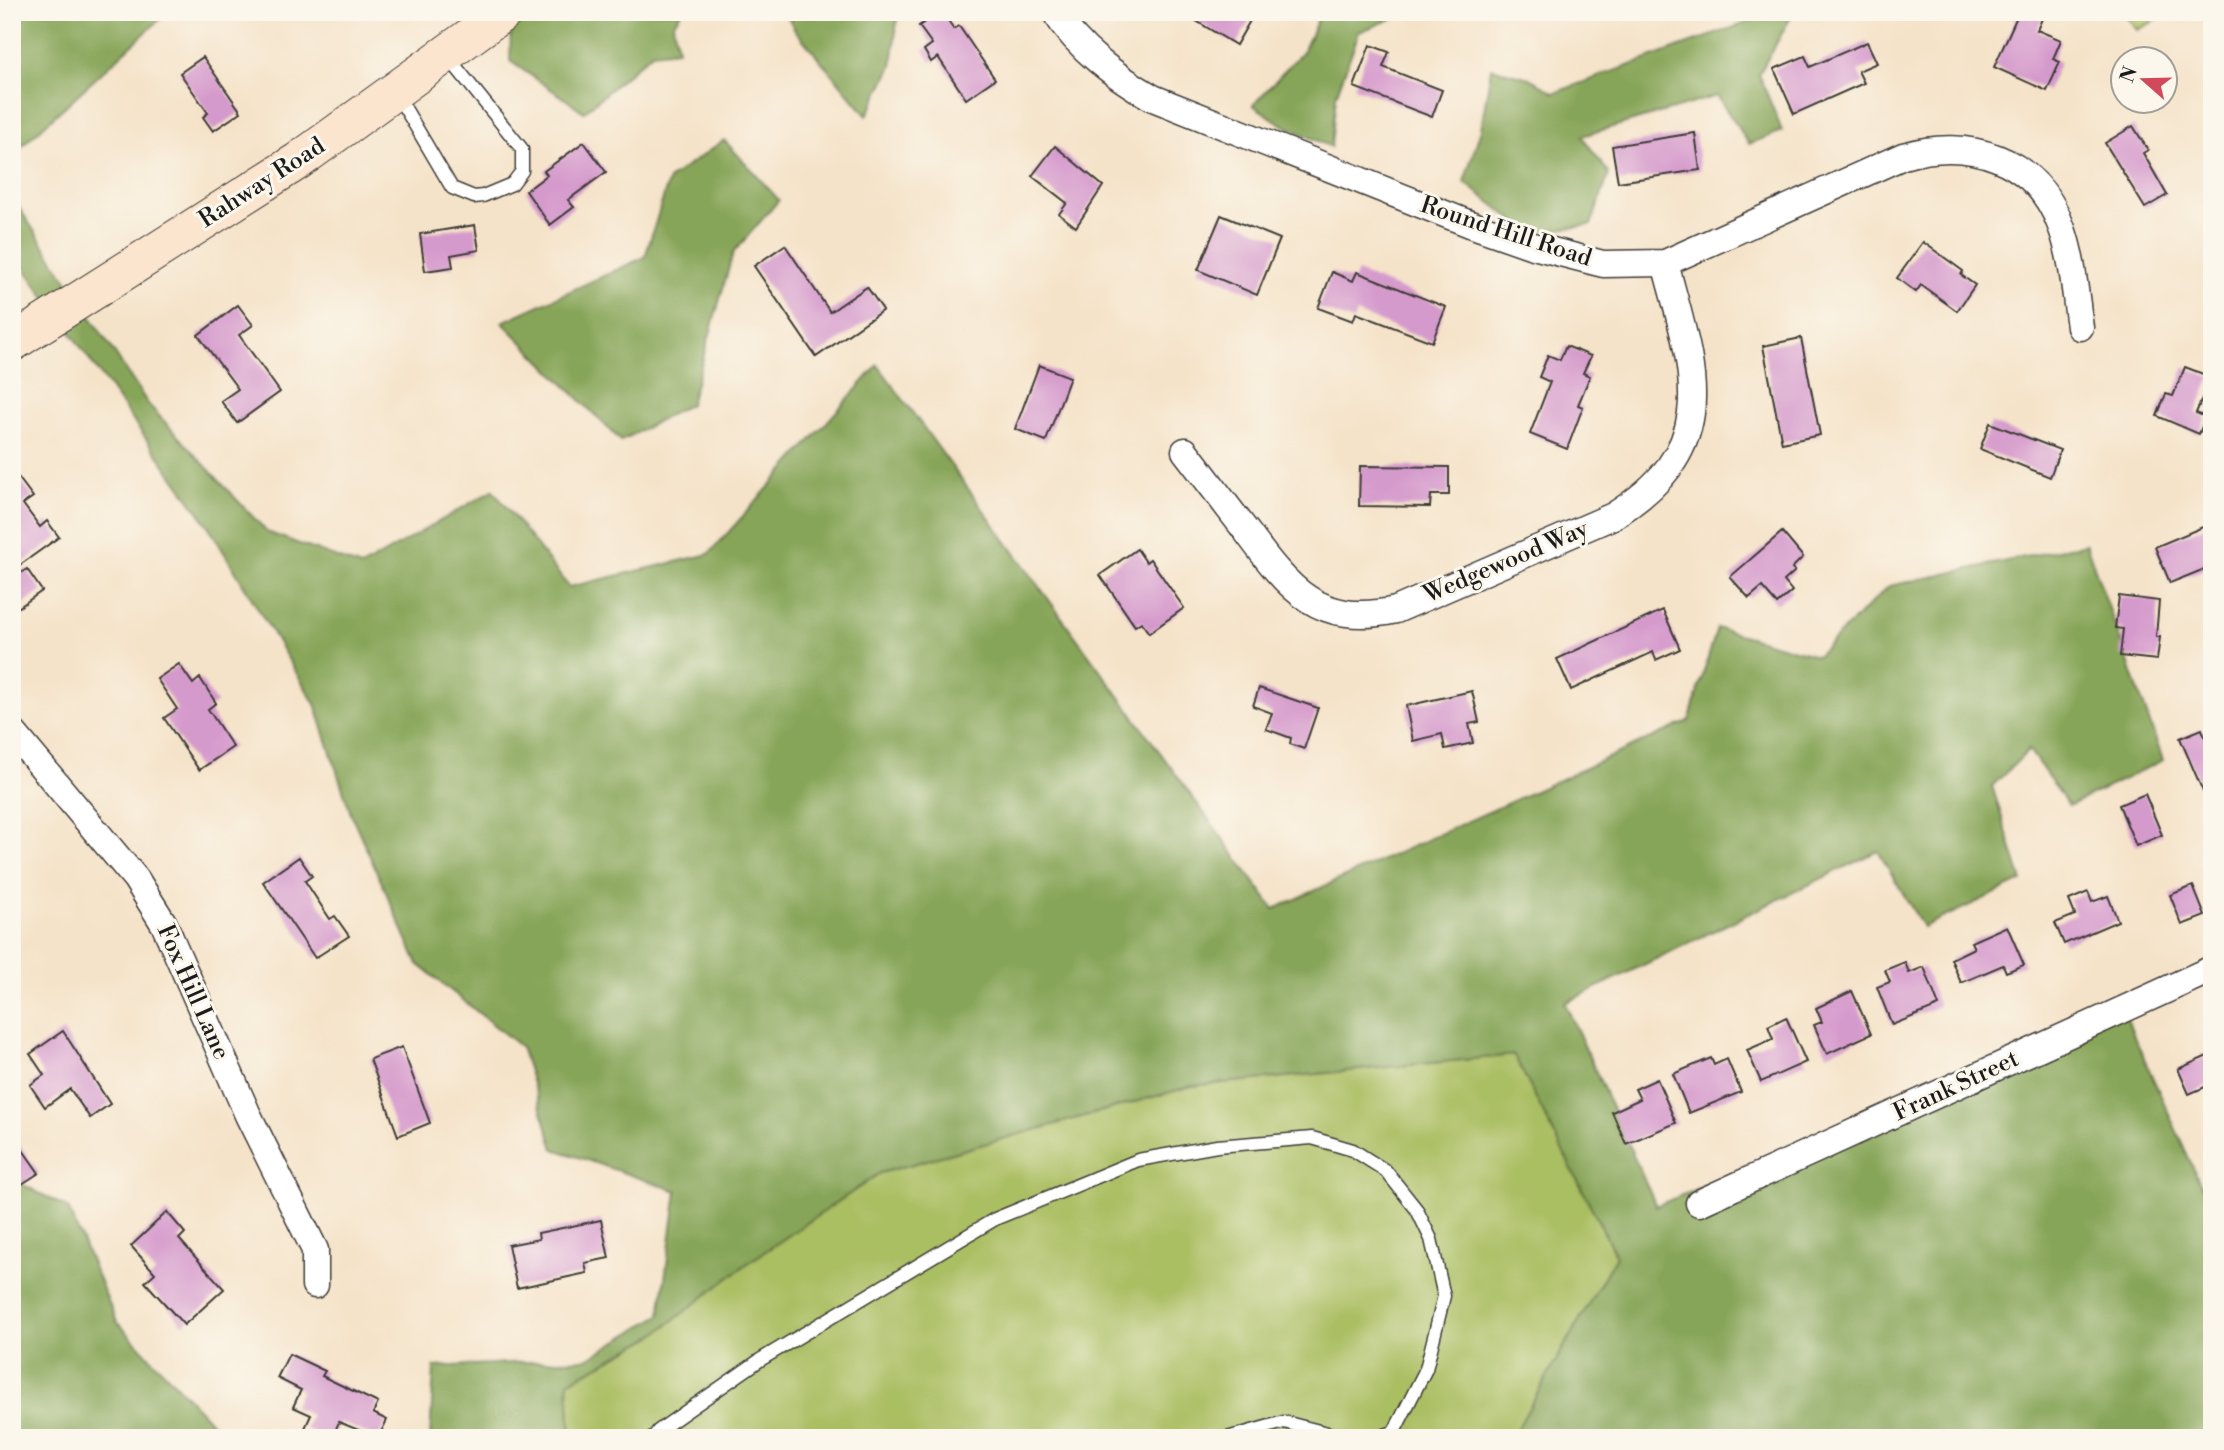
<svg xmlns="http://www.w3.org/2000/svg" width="2224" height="1450" font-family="'Libre Bodoni',serif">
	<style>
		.green { fill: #aabe62; stroke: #636d3f; stroke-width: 2 }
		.forest { fill: #87a558; stroke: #52603a; stroke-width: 2 }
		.building { fill: #d59acc }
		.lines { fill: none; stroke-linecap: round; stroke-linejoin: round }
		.lane-casing { stroke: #3d3a36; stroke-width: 15 }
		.street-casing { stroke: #3d3a36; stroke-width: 29 }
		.secondary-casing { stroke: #3d3a36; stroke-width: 39 }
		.lane { stroke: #fff; stroke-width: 12 }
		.street { stroke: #fff; stroke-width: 26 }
		.secondary { stroke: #fce5cf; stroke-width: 37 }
		.labels { text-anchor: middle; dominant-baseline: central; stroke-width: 6; stroke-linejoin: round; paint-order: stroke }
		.street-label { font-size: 24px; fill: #1c1c1c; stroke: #fbf7ec }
	</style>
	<rect width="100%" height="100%" fill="#fbf7ec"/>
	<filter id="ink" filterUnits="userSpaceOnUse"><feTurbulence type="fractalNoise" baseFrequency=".0143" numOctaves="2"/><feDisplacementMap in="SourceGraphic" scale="14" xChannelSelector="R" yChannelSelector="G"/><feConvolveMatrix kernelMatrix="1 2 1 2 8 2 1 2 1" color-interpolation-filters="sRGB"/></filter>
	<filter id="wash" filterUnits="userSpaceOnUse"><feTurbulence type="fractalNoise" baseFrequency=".00686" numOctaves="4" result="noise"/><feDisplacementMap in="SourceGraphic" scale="28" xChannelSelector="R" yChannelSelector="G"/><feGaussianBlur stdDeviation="1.57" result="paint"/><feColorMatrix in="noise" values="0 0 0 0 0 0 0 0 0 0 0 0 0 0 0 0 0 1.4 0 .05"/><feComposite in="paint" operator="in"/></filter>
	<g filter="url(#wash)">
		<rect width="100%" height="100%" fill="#f5e3c9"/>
		<g class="green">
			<polygon points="2123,12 2172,12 2137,30"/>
			<polygon points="1515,1055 1616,1256 1512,1438 571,1438 568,1382 653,1336 745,1265 880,1173 1192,1086"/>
		</g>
		<g class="forest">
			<polygon points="12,12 168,12 12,155"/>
			<polygon points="535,12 682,12 673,24 678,50 652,53 584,112 510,61 511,26"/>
			<polygon points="785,12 898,12 892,66 867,116 795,30"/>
			<polygon points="1321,12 1409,12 1359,32 1336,96 1331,147 1281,124 1253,105 1304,50"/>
			<polygon points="1776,12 1794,12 1759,74 1782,131 1749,144 1717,96 1582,136 1609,174 1591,225 1530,233 1464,182 1481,129 1491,68 1530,78 1554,93"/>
			<polygon points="724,140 779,200 733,253 690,404 621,441 502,322 645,257 669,179"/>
			<polygon points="12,197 148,404 267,532 361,567 493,490 569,587 709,554 878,365 1274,909 1689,721 1717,628 1817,656 1889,586 2086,544 2163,760 2069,806 2029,750 1992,786 2022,881 1923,927 1878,851 1565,1003 1656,1206 2122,1009 2212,1210 2212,1438 1512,1438 1616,1256 1514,1055 1192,1086 880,1173 745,1265 653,1336 568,1382 571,1438 430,1438 434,1367 587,1359 660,1315 677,1191 554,1149 521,1047 418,964 351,814 315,704 207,524 12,251"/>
			<polygon points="12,1179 68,1208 117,1322 226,1438 12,1438"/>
		</g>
		<g id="blocks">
			<g class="building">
				<polygon points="939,12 942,12 954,29 959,26 995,79 966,99 938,57 931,62 924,50 932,44 919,26"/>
				<polygon points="1172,12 1255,12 1236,45 1183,13 1180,17"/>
				<polygon points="2019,12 2045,12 2037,30 2061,40 2053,59 2060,62 2047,91 1994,67"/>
				<polygon points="1867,42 1877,63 1858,71 1864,83 1794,114 1774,69 1805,56 1810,67"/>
				<polygon points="1370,45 1389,52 1383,67 1442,90 1432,117 1354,87"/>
				<polygon points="203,57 241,112 213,131 203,117 208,113 180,73"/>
				<polygon points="2133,126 2148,150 2143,153 2167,195 2145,208 2105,143"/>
				<polygon points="1695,133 1700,170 1618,182 1612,146"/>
				<polygon points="584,142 606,172 568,200 574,207 550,225 526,191 547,175 544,171"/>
				<polygon points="1055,146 1103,186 1076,227 1059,214 1067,203 1032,176"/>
				<polygon points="1221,215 1280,239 1257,295 1198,270"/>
				<polygon points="475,225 479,250 451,255 453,267 425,271 420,234"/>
				<polygon points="1923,242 1963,271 1961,275 1975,285 1957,311 1921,285 1916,292 1897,278"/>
				<polygon points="785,245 830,312 867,287 883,310 816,357 754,266"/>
				<polygon points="1332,272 1353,281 1357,272 1446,307 1432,342 1356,313 1353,321 1318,308"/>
				<polygon points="238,305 253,325 239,335 280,392 237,423 221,401 238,389 198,335"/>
				<polygon points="1801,338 1820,435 1782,443 1763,346"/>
				<polygon points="1566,346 1591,356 1583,373 1590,376 1578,405 1583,407 1567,449 1530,434 1550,382 1539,377 1548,355 1560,360"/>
				<polygon points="1039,365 1070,377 1046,441 1015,429"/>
				<polygon points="2185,367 2211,377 2196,413 2206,417 2199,434 2157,416 2166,394 2173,396"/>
				<polygon points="1990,423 2060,450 2050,477 1980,449"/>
				<polygon points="1360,466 1449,467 1449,495 1431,495 1430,507 1359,506"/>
				<polygon points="18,477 33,497 23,504 40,527 47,521 59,537 20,565 12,555 12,481"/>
				<polygon points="2210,524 2212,566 2170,583 2155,547"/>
				<polygon points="1782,532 1803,557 1792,568 1795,571 1784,581 1792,591 1777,604 1762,587 1749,598 1730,577"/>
				<polygon points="1137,549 1146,562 1150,559 1184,608 1149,633 1141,622 1135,626 1100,575"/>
				<polygon points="27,569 42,591 15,610 12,579"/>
				<polygon points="2119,596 2159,601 2156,637 2160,637 2157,660 2120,656 2123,629 2115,628"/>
				<polygon points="1663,610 1680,649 1656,660 1653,652 1571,690 1557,659"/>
				<polygon points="179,664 193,684 200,678 216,703 208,709 233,747 199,770 164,718 177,709 157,679"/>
				<polygon points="1259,688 1318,708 1304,749 1290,744 1291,738 1266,729 1272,713 1253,706"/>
				<polygon points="1472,691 1479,722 1469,724 1473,743 1445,749 1442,734 1413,741 1406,706"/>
				<polygon points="2202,729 2207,743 2212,741 2212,791 2204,794 2180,738"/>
				<polygon points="2145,794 2162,835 2136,846 2119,805"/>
				<polygon points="299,857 312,876 305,881 330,919 335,916 349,936 315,958 263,882"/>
				<polygon points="2193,886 2205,916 2182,925 2170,895"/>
				<polygon points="2088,892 2092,902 2108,896 2118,921 2064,944 2055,923 2075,915 2069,900"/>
				<polygon points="2007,926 2024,965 2006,972 2003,965 1961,983 1951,959 1974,948 1971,942"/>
				<polygon points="1905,962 1909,973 1924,967 1939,1006 1892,1025 1877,987 1890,982 1885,970"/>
				<polygon points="1852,991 1871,1034 1827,1054 1814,1025 1822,1022 1816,1008"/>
				<polygon points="1786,1017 1806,1062 1761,1082 1747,1050 1773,1039 1768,1026"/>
				<polygon points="63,1031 110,1104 90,1118 70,1089 45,1107 30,1085 44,1075 30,1054"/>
				<polygon points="402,1047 430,1123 398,1136 370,1059"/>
				<polygon points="2212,1054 2212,1084 2189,1094 2178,1069"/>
				<polygon points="1711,1058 1714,1065 1727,1059 1741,1092 1689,1113 1673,1074"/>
				<polygon points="1657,1079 1676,1123 1626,1144 1612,1112 1640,1099 1635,1089"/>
				<polygon points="18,1143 39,1173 22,1184 12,1170 12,1147"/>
				<polygon points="167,1212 185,1233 179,1239 224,1289 184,1325 145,1282 155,1273 131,1246"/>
				<polygon points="601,1220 609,1258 585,1263 587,1273 517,1288 508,1245 539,1239 538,1233"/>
				<polygon points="289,1354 325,1371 322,1376 378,1403 373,1413 387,1420 378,1438 339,1422 332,1438 324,1438 305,1428 311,1415 293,1407 301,1390 277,1378"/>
			</g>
		</g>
	</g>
	<g filter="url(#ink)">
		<use href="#blocks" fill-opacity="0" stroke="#3d3a36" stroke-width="2"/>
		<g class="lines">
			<defs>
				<g id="lane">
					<polyline points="396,93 452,188 474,197 483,196 512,184 522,171 522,149 448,57"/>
					<polyline points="653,1438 658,1431 760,1360 995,1219 1138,1160 1217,1146 1312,1138 1353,1150 1386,1171 1417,1210 1431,1239 1444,1296 1426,1369 1394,1432 1375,1438"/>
					<polyline points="1227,1438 1284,1422 1347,1438"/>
				</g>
				<g id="street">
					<path d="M1055,12C1079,50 1115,76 1153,98L1470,224L1533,246L1603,264L1665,263L1903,156C1968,137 2036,157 2061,226C2073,258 2075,293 2080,327"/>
					<path d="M1185,451C1206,478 1226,505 1247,532C1289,589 1318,627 1396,610L1613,516C1726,446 1693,370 1665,263"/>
					<polyline points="12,731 136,879 164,924 248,1115 315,1250 315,1285"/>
					<polyline points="1699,1203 2212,969"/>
				</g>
				<polyline id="secondary" points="12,343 298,161 504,12"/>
			</defs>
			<use href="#lane" class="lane-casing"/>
			<use href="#street" class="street-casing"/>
			<use href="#secondary" class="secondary-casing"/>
			<use href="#lane" class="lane"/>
			<use href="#street" class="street"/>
			<use href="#secondary" class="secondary"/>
		</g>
	</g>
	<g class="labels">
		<g class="street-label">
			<text transform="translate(262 183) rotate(-33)">Rahway Road</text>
			<text transform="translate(1506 232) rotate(18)">Round Hill Road</text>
			<text transform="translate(1506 562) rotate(-23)">Wedgewood Way</text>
			<text transform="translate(193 992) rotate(66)">Fox Hill Lane</text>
			<text transform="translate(1956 1086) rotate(-25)">Frank Street</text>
		</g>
	</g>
	<rect width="2224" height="1450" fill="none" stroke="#fbf7ec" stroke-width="42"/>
	<g transform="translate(2144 80) rotate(290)"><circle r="33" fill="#fbf7ec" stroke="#a29f99" stroke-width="2"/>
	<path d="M0-5L12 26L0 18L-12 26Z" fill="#d1495b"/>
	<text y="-10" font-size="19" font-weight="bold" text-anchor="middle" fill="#1c1c1c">N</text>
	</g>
</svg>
